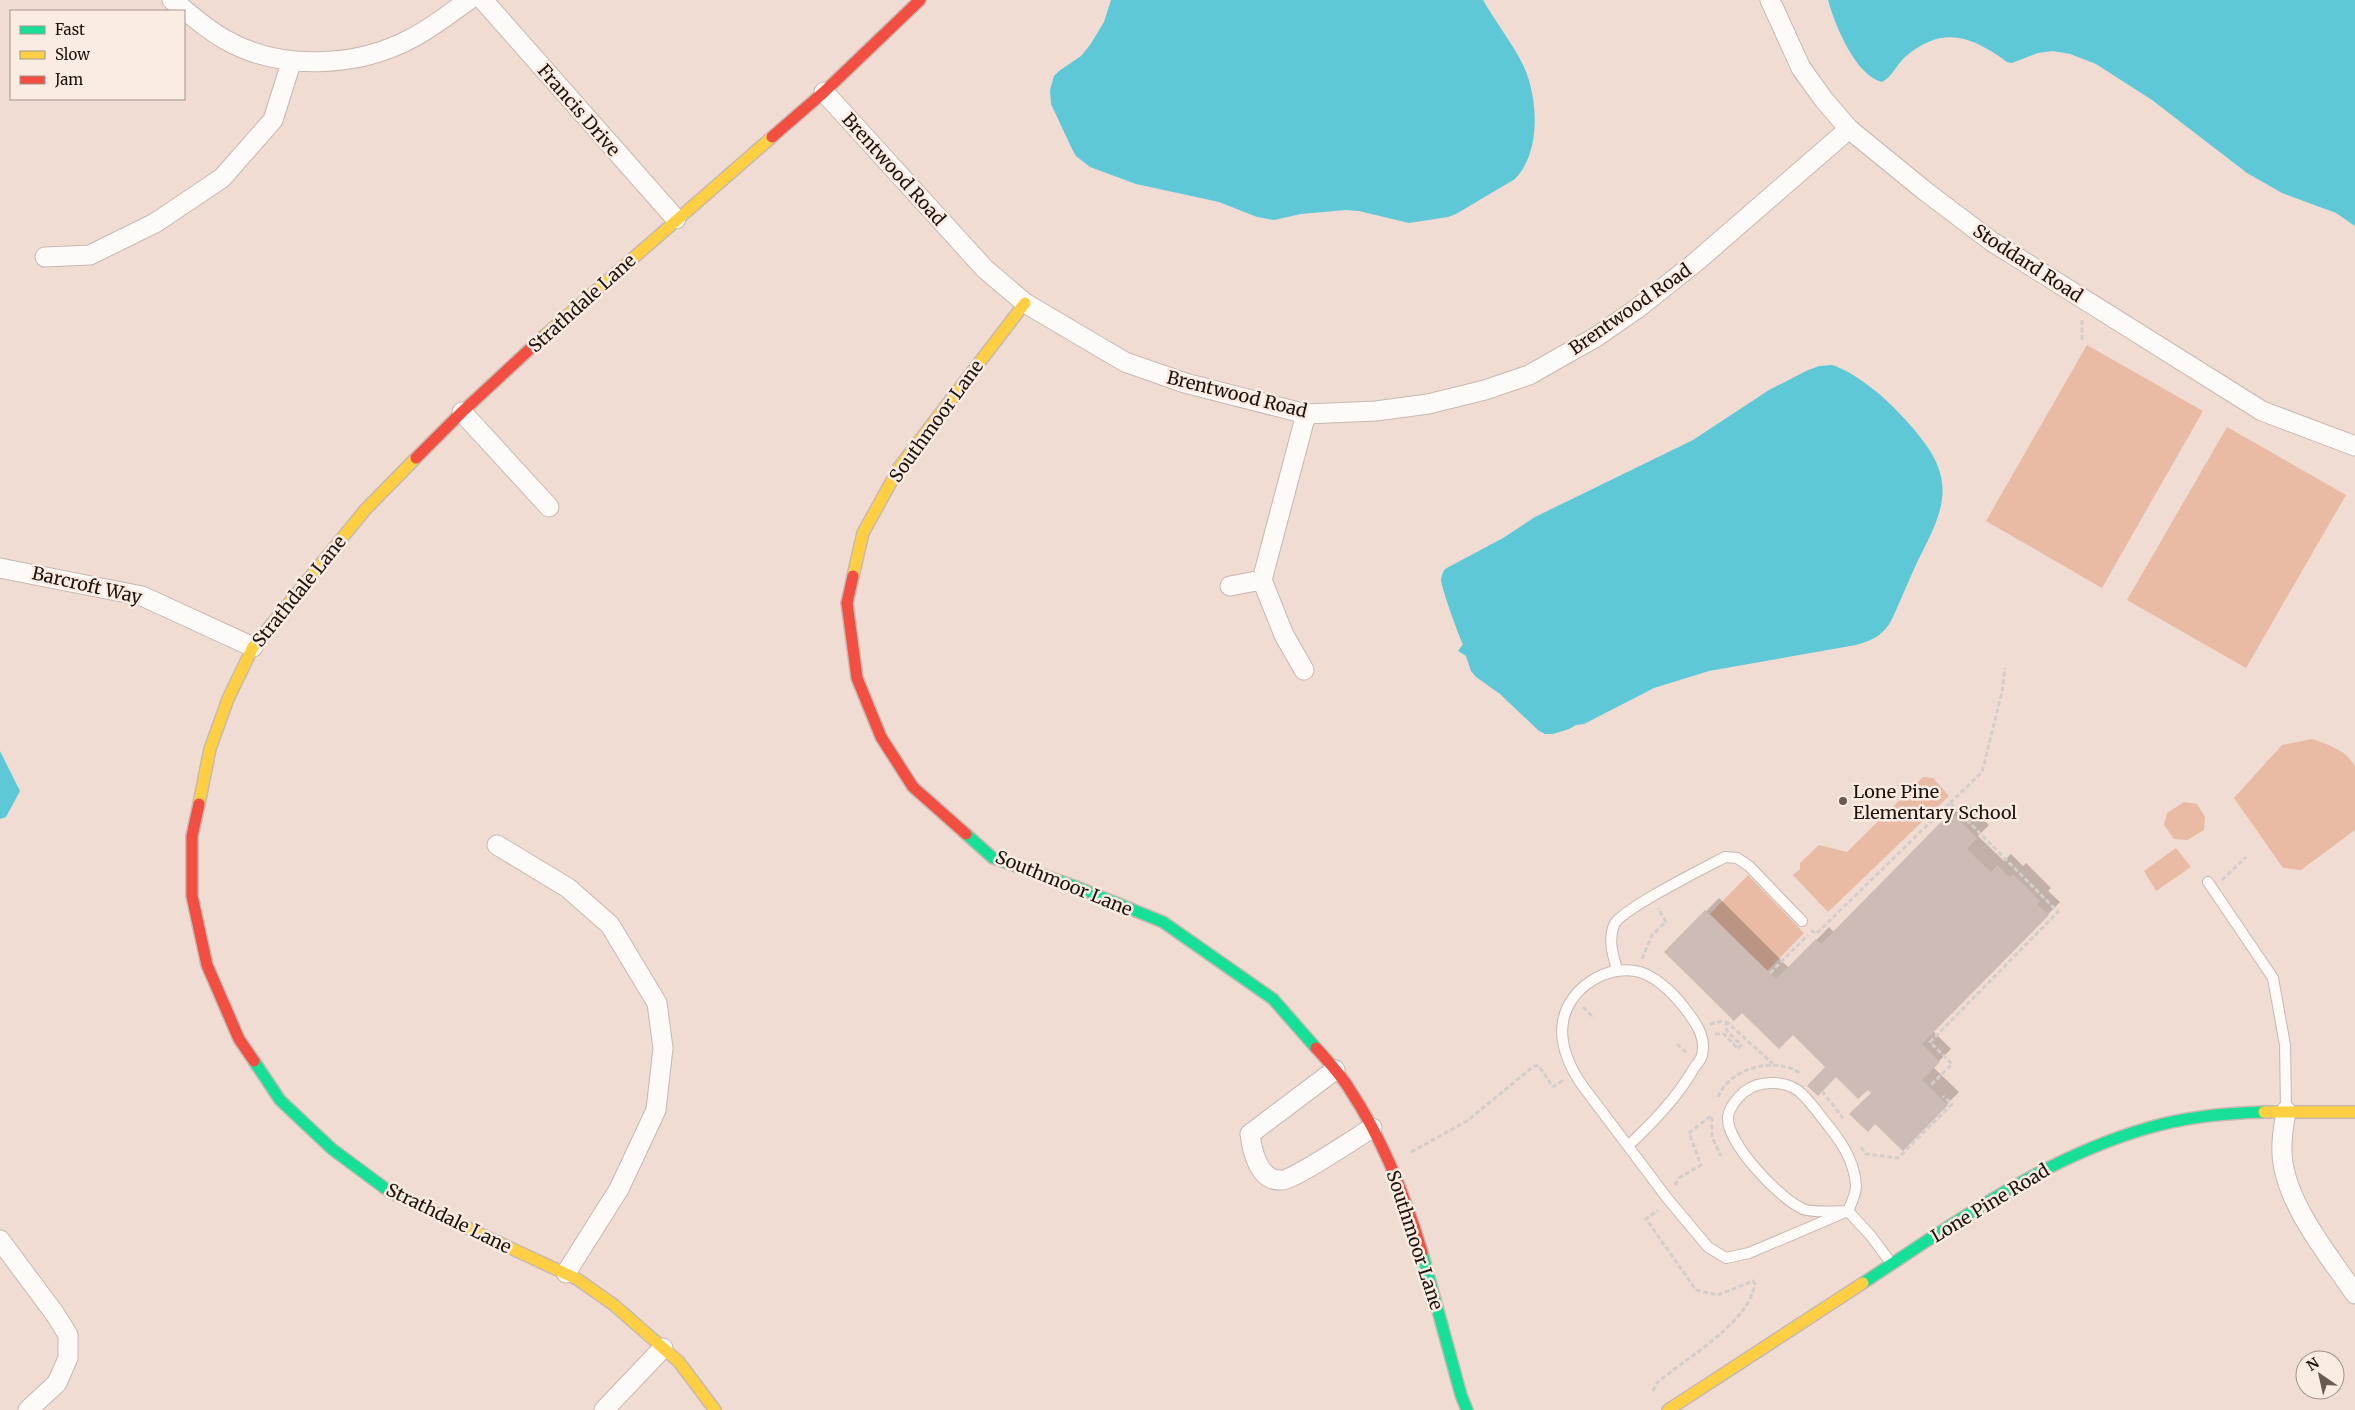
<svg xmlns="http://www.w3.org/2000/svg" width="2355" height="1410" font-family="Merriweather,serif">
	<style>
		.green { fill: #e9bba4 }
		.water { fill: #5ec8d7 }
		.shadow { fill: #0003 }
		.building { fill: #ccbcb5 }
		.lines { fill: none; stroke-linecap: round; stroke-linejoin: round }
		.lane-casing { stroke: #c7b9b1; stroke-width: 12 }
		.street-casing { stroke: #c7b9b1; stroke-width: 21 }
		.fast-casing { stroke: #c7b9b1; stroke-width: 14 }
		.slow-casing { stroke: #c7b9b1; stroke-width: 14 }
		.jam-casing { stroke: #c7b9b1; stroke-width: 14 }
		.path { stroke: #d4cecb; stroke-width: 3; stroke-dasharray: 5 2.5; stroke-linecap: butt }
		.lane { stroke: #fdfaf8; stroke-width: 10 }
		.street { stroke: #fdfaf8; stroke-width: 19 }
		.fast { stroke: #16e098; stroke-width: 11 }
		.slow { stroke: #ffcf43; stroke-width: 11 }
		.jam { stroke: #f24e42; stroke-width: 11 }
		.poi-dot { fill: #685952; stroke: #faebe3; stroke-width: 2 }
		.labels { text-anchor: middle; dominant-baseline: central; stroke-width: 5; stroke-linejoin: round; paint-order: stroke }
		.street-label { font-size: 18px; fill: #1e120c; stroke: #faebe3 }
		.poi-label { font-size: 18px; fill: #1e120c; stroke: #faebe3; text-anchor: start }
	</style>
	<rect width="100%" height="100%" fill="#f0dcd3"/>
	<g class="green">
		<polygon points="2087,345 2203,411 2102,588 1986,521"/>
		<polygon points="2227,427 2346,495 2246,668 2127,600"/>
		<path d="M2312,739C2329,745 2347,750 2355,767V830L2301,870L2283,868L2234,798L2282,745Z"/>
		<polygon points="1923,777 1933,778 1949,796 1828,912 1793,875 1800,869 1800,863 1819,845 1847,852"/>
		<polygon points="2184,802 2197,804 2205,817 2204,830 2187,840 2174,839 2164,825 2167,813"/>
		<polygon points="2176,848 2191,867 2156,891 2144,871"/>
		<polygon points="1748,875 1804,933 1767,971 1710,914"/>
	</g>
	<g class="water">
		<path d="M1111,0H1483C1496,23 1514,45 1525,69C1538,101 1541,152 1515,179L1456,214L1448,217L1409,223L1359,211L1346,210L1301,214L1274,220L1257,217L1219,202L1136,184L1090,167L1076,156L1072,149L1051,104L1050,90L1054,76L1059,71L1081,56L1090,45L1104,22Z"/>
		<path d="M1828,0H2355V226L2336,213L2282,193L2247,173L2152,100L2096,64L2070,54L2053,51L2038,53L2012,63L2007,62C1971,36 1943,25 1905,57C1897,64 1892,77 1882,82C1855,75 1835,25 1828,0Z"/>
		<path d="M1832,365C1853,371 1885,397 1900,414C1914,429 1935,452 1940,473C1950,507 1928,538 1915,567C1907,584 1900,602 1892,619C1885,634 1872,641 1856,645L1709,671L1654,688L1584,724L1576,725L1569,729L1553,734H1545L1539,731L1500,694L1476,677L1471,671L1466,656L1458,651L1463,644C1460,640 1441,586 1441,580C1441,576 1443,572 1445,569L1503,538L1535,517L1693,440L1769,390L1806,371L1819,366Z"/>
		<polygon points="0,751 20,791 6,817 0,819"/>
	</g>
	<polygon class="shadow" points="1968,804 1989,825 1978,836 2004,861 2011,854 2023,866 2026,863 2051,888 2048,891 2060,902 1933,1031 1951,1049 1933,1067 1959,1092 1903,1149 1873,1093 1868,1088 1827,1067 1793,1033 1742,1011 1666,952 1719,898 1789,968 1829,927 1834,932 1955,809 1959,813"/>
	<polygon class="building" points="1955,816 1977,838 1967,849 1991,872 1997,865 2010,877 2013,874 2040,901 2037,904 2049,915 1922,1044 1940,1062 1922,1080 1948,1105 1903,1151 1875,1124 1868,1132 1849,1114 1871,1093 1868,1090 1858,1099 1836,1077 1818,1096 1807,1086 1825,1067 1793,1035 1779,1049 1742,1013 1734,1021 1664,952 1705,910 1776,979 1816,939 1821,944 1942,821 1946,825"/>
	<g class="lines">
		<defs>
			<g id="lane">
				<polyline points="2208,882 2273,978 2285,1045 2286,1110"/>
				<path d="M1617,970C1613,955 1608,940 1614,925C1620,910 1706,867 1725,857L1737,858L1749,866L1802,921"/>
				<path d="M1628,1146C1653,1122 1677,1098 1694,1068C1697,1064 1701,1060 1702,1055C1706,1039 1698,1026 1689,1014C1678,998 1659,978 1640,972C1608,963 1568,988 1563,1022C1559,1044 1570,1068 1582,1085L1667,1198L1708,1247L1726,1258L1749,1253L1848,1211C1851,1204 1856,1194 1856,1186C1855,1165 1843,1144 1830,1128C1821,1117 1813,1105 1803,1095C1789,1080 1760,1079 1744,1092C1737,1098 1729,1108 1728,1117C1726,1143 1780,1199 1803,1209C1812,1213 1837,1211 1848,1211L1871,1236L1891,1263"/>
			</g>
			<g id="street">
				<path d="M172,0C189,13 206,29 224,39C279,71 357,68 412,38C432,28 450,13 469,0"/>
				<polyline points="483,0 676,219"/>
				<polyline points="1770,0 1801,68 1824,100 1849,129 1925,191 1991,241 2262,411 2355,446"/>
				<polyline points="824,92 985,269 1025,303 1125,362 1185,383 1306,414 1376,411 1428,404 1485,390 1529,375 1596,337 1638,308 1697,261 1849,129"/>
				<polyline points="45,257 90,255 155,223 222,178 273,120 291,63"/>
				<polyline points="462,412 549,507"/>
				<polyline points="0,568 142,596 253,647"/>
				<polyline points="1230,586 1262,580"/>
				<polyline points="1304,670 1284,635 1262,580 1306,414"/>
				<polyline points="497,845 568,888 610,925 657,1003 663,1048 656,1110 619,1189 566,1273"/>
				<path d="M1335,1070L1250,1134C1252,1151 1259,1182 1282,1180C1295,1179 1357,1137 1372,1128"/>
				<path d="M2286,1111C2284,1124 2281,1139 2282,1153C2284,1202 2328,1254 2355,1294"/>
				<polyline points="0,1240 55,1314 68,1335 68,1358 57,1383 28,1410"/>
				<polyline points="604,1410 663,1348"/>
			</g>
			<g id="fast">
				<polyline points="966,834 993,858 1074,886 1163,922 1273,999 1316,1048"/>
				<polyline points="254,1061 280,1100 332,1149 390,1192 433,1212"/>
				<polyline points="1422,1252 1461,1395 1467,1410"/>
				<path d="M1863,1283C1953,1224 2043,1158 2148,1128C2185,1117 2225,1113 2264,1112"/>
			</g>
			<g id="slow">
				<polyline points="544,336 772,137"/>
				<polyline points="853,576 863,533 900,466 1025,303"/>
				<polyline points="199,804 210,749 228,699 253,647 365,510 416,458"/>
				<polyline points="2264,1112 2355,1112"/>
				<polyline points="433,1212 577,1279 614,1305 679,1362 715,1410"/>
				<polyline points="1668,1410 1863,1283"/>
			</g>
			<g id="jam">
				<polyline points="772,137 824,92 920,0"/>
				<polyline points="416,458 462,412 544,336"/>
				<polyline points="853,576 847,603 857,678 881,737 913,787 966,834"/>
				<polyline points="199,804 192,836 192,896 207,965 239,1039 254,1061"/>
				<path d="M1316,1048C1328,1061 1341,1075 1350,1090C1383,1140 1405,1195 1422,1252"/>
			</g>
		</defs>
		<use href="#lane" class="lane-casing"/>
		<use href="#street" class="street-casing"/>
		<use href="#fast" class="fast-casing"/>
		<use href="#slow" class="slow-casing"/>
		<use href="#jam" class="jam-casing"/>
		<g class="path">
			<polyline points="2082,320 2082,342"/>
			<polyline points="1950,803 1982,772 2002,692 2005,668"/>
			<polyline points="2222,880 2246,857"/>
			<polyline points="1811,930 1816,934 1950,803 2058,912 1930,1042 1952,1064 1931,1085"/>
			<polyline points="1642,959 1652,935 1666,922 1658,908"/>
			<polyline points="1770,973 1808,935"/>
			<polyline points="1583,1007 1594,1018"/>
			<polyline points="1710,1024 1723,1021 1728,1023"/>
			<polyline points="1715,1034 1724,1034 1738,1049 1741,1045 1727,1031 1726,1025 1728,1023 1773,1064"/>
			<polyline points="1677,1044 1688,1054"/>
			<polyline points="1822,1091 1843,1118"/>
			<path d="M1718,1097C1729,1068 1775,1056 1800,1073"/>
			<polyline points="1712,1117 1712,1137 1721,1156"/>
			<polyline points="1861,1147 1866,1154 1898,1158 1952,1104 1943,1096"/>
			<polyline points="1411,1152 1467,1121 1534,1066 1539,1066 1553,1087 1562,1081 1561,1079"/>
			<polyline points="1675,1185 1679,1178 1701,1165 1689,1133 1712,1115"/>
			<path d="M1653,1391L1657,1383C1687,1357 1748,1324 1755,1284L1753,1281L1718,1295L1696,1290L1646,1219L1658,1210"/>
		</g>
		<use href="#lane" class="lane"/>
		<use href="#street" class="street"/>
		<use href="#fast" class="fast"/>
		<use href="#slow" class="slow"/>
		<use href="#jam" class="jam"/>
	</g>
	<circle class="poi-dot" cx="1843" cy="801" r="5"/>
	<g class="labels">
		<g class="street-label">
			<text transform="translate(579 110) rotate(49)">Francis Drive</text>
			<text transform="translate(894 169) rotate(48)">Brentwood Road</text>
			<text transform="translate(2028 263) rotate(33)">Stoddard Road</text>
			<text transform="translate(582 303) rotate(-42)">Strathdale Lane</text>
			<text transform="translate(1630 309) rotate(-35)">Brentwood Road</text>
			<text transform="translate(1237 394) rotate(14)">Brentwood Road</text>
			<text transform="translate(936 421) rotate(-54)">Southmoor Lane</text>
			<text transform="translate(87 585) rotate(13)">Barcroft Way</text>
			<text transform="translate(299 591) rotate(-51)">Strathdale Lane</text>
			<text transform="translate(1064 883) rotate(22)">Southmoor Lane</text>
			<text transform="translate(1990 1203) rotate(-31)">Lone Pine Road</text>
			<text transform="translate(449 1218) rotate(26)">Strathdale Lane</text>
			<text transform="translate(1415 1240) rotate(72)">Southmoor Lane</text>
		</g>
		<g class="poi-label">
			<text x="1853" y="791">Lone Pine<tspan x="1853" dy="21">Elementary School</tspan></text>
		</g>
	</g>
	<rect x="10" y="10" width="175" height="90" fill="#faebe3" stroke="#a2948d"/>
	<rect x="20" y="26" width="25" height="8" fill="#16e098" stroke="#a2948d"/>
	<text x="55" y="35" font-size="15" fill="#1e120c">Fast</text>
	<rect x="20" y="51" width="25" height="8" fill="#ffcf43" stroke="#a2948d"/>
	<text x="55" y="60" font-size="15" fill="#1e120c">Slow</text>
	<rect x="20" y="76" width="25" height="8" fill="#f24e42" stroke="#a2948d"/>
	<text x="55" y="85" font-size="15" fill="#1e120c">Jam</text>
	<g transform="translate(2320 1375) rotate(326)"><circle r="24" fill="#faebe3" stroke="#a2948d"/>
	<path d="M0-4L9 19L0 12L-9 19Z" fill="#685952"/>
	<text y="-8" font-size="14" font-weight="bold" text-anchor="middle" fill="#1e120c">N</text>
	</g>
</svg>
